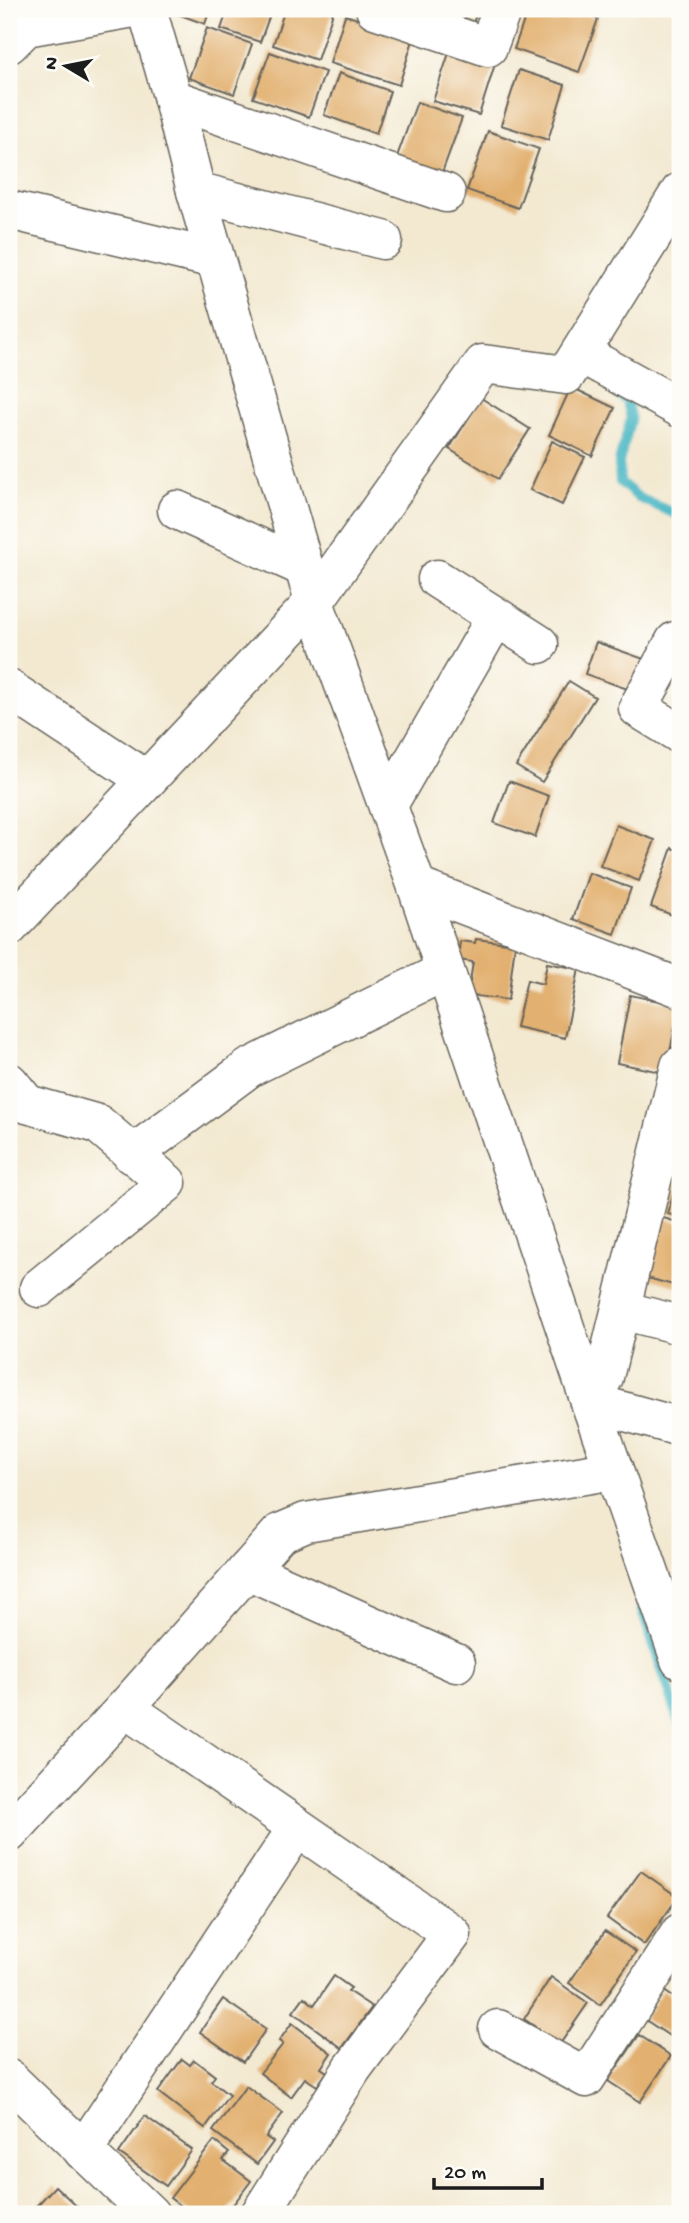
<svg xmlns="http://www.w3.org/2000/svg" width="689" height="2223" font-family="'Gochi Hand',sans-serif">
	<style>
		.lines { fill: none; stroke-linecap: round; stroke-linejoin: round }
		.stream { stroke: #49b7c4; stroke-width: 10 }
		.building { fill: #e2b06f }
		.minor-casing { stroke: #67645b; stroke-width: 41 }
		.minor { stroke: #fff; stroke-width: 38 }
	</style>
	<rect width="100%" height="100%" fill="#fdfcf7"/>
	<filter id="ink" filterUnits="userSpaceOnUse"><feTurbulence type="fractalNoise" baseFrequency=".0143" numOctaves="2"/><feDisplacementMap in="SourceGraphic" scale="14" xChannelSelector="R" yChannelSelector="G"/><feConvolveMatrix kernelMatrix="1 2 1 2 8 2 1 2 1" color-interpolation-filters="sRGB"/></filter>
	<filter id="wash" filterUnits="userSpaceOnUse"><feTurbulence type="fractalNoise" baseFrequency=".00686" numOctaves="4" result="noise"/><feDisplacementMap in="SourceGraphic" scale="28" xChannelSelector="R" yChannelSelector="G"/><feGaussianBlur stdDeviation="1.57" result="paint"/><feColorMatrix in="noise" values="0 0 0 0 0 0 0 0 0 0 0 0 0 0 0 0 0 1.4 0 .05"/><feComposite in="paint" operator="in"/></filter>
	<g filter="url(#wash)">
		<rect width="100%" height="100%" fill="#f3e9d1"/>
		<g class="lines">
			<g class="stream">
				<polyline points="618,394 627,401 631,418 619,462 620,482 639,498 680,516"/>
				<polyline points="642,1610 680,1723"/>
			</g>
		</g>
		<g id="blocks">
			<g class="building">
				<polygon points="164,9 210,9 205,24"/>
				<polygon points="228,9 272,9 260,42 221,29"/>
				<polygon points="285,9 334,9 317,60 273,45"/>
				<polygon points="438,9 478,9 472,26 436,14"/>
				<polygon points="528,9 570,9 598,19 579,72 514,49"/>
				<polygon points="345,15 414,37 399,85 330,63"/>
				<polygon points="207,28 252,44 234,94 189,78"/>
				<polygon points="450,50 495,64 479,115 433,101"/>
				<polygon points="270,52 325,72 309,117 253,98"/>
				<polygon points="519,70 565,85 548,140 501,125"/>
				<polygon points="339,73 390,91 376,134 324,115"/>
				<polygon points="417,102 462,118 440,178 395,162"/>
				<polygon points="488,131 539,149 518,208 467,190"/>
				<polygon points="571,387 615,408 592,456 549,435"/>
				<polygon points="481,398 530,429 498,479 449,449"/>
				<polygon points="552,441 585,457 562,505 530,490"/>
				<polygon points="596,642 644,659 633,691 585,674"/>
				<polygon points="569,681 595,697 542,782 516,766"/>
				<polygon points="509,781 549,796 535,837 494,823"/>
				<polygon points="616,825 655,840 639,881 600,866"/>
				<polygon points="672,848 680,851 680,918 651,907"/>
				<polygon points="589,873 631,888 615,934 573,919"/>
				<polygon points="476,939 515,944 508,1000 468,995 473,962 458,960 460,941 475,943"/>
				<polygon points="547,963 579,969 565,1038 516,1027 527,980 543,984"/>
				<polygon points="630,995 679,1005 666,1073 617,1063"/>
				<polygon points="679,1171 680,1171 680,1217 668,1214"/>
				<polygon points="660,1217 680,1223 680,1287 644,1277"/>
				<polygon points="641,1871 678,1897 644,1945 607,1918"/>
				<polygon points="605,1931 636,1952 600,2005 569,1983"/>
				<polygon points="334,1976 351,1988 348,1991 372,2007 342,2048 293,2012 304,1997 314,2005"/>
				<polygon points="551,1977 588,2003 560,2044 524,2019"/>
				<polygon points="663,1990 680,2002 680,2043 644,2019"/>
				<polygon points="223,1999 266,2029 243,2062 200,2032"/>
				<polygon points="292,2023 331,2053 321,2068 327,2072 317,2086 305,2078 291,2097 260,2073 283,2044 279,2041"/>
				<polygon points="639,2035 671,2056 640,2102 608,2081"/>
				<polygon points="182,2059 190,2065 194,2060 215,2076 211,2081 229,2095 205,2128 158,2092"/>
				<polygon points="246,2086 283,2113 266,2137 273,2142 257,2164 213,2131"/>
				<polygon points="145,2116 192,2150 166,2186 119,2153"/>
				<polygon points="214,2141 229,2153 223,2160 251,2181 226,2214 191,2214 170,2198"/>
				<polygon points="55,2186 85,2214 29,2214"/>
			</g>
		</g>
	</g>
	<g filter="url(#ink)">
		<use href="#blocks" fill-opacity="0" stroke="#67645b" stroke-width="2"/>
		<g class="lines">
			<defs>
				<g id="minor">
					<polyline points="147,9 173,99 196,191 314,602 417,887 590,1402 680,1660"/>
					<polyline points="375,9 488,47 502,9"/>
					<polyline points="9,44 26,27 128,9"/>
					<polyline points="173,99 446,193"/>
					<polyline points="196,191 383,240"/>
					<polyline points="9,210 215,259"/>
					<polyline points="580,353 680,408"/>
					<polyline points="177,510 303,567"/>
					<polyline points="437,579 539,644"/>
					<polyline points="675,641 638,708 680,734"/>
					<polyline points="9,689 147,780"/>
					<polyline points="388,805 496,617"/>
					<polyline points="417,887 680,988"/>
					<polyline points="9,927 314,602 483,364 566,375 680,192"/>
					<polyline points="680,1066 604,1377 590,1402 680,1427"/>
					<polyline points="9,1082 27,1104 98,1124 167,1183 39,1288"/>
					<polyline points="132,1155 249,1068 445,971"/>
					<polyline points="621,1310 680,1325"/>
					<polyline points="247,1570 456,1663"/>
					<polyline points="125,1708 452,1934 352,2069 260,2214"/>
					<polyline points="9,1833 125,1708 280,1533 306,1522 614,1470"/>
					<polyline points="498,2029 586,2078 680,1933"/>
					<polyline points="9,2079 150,2214"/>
					<polyline points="83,2151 297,1828"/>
				</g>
			</defs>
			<use href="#minor" class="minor-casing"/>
			<use href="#minor" class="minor"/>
		</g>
	</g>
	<rect width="689" height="2223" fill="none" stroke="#fdfcf7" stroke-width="35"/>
	<g transform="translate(66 66) rotate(280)" stroke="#fdfcf7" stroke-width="5" paint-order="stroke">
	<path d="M0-5L12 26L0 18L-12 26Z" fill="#1c1c1c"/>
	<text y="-10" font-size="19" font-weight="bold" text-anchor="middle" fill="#1c1c1c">N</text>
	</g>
	<path d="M434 2178v10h108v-10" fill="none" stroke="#1c1c1c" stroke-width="3.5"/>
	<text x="444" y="2178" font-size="21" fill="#1c1c1c" stroke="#fdfcf7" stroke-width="5" paint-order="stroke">20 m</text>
</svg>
